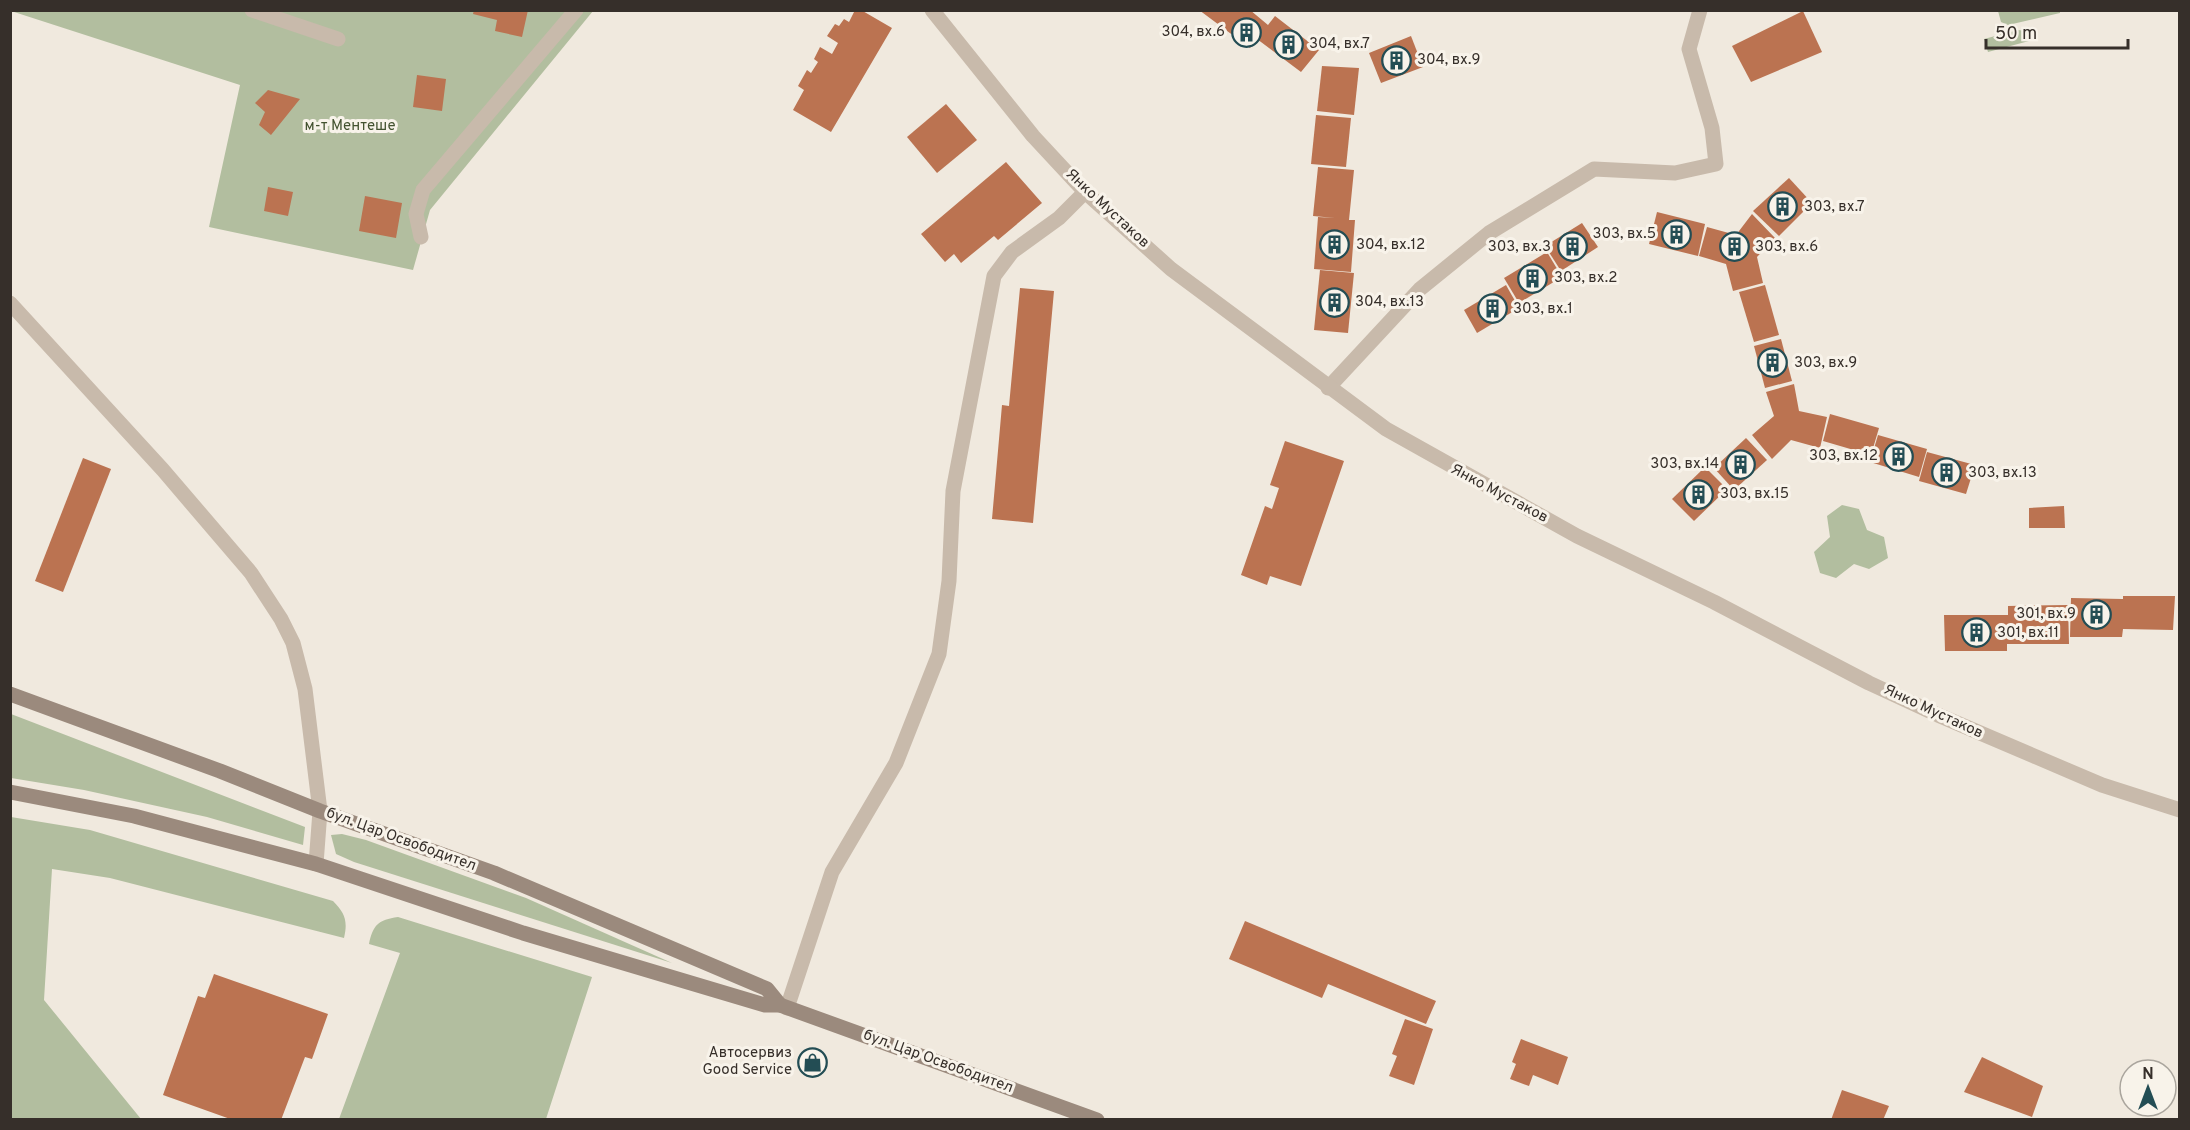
<svg xmlns="http://www.w3.org/2000/svg" width="2190" height="1130" font-family="Overpass,sans-serif">
	<style>
		.green { fill: #b2be9f }
		.building { fill: #bb7351 }
		.lines { fill: none; stroke-linecap: round; stroke-linejoin: round }
		.minor { stroke: #c8baab; stroke-width: 15 }
		.tertiary { stroke: #c8baab; stroke-width: 15 }
		.secondary { stroke: #9b8a7d; stroke-width: 15 }
		.labels { text-anchor: middle; dominant-baseline: central; stroke-width: 6; stroke-linejoin: round; paint-order: stroke }
		.poi-label { font-size: 15px; fill: #362f2a; stroke: #f8f3ea; text-anchor: start }
		.park-label { font-size: 15px; fill: #435230; stroke: #f8f3ea }
		.street-label { font-size: 15px; fill: #362f2a; stroke: #f8f3ea }
	</style>
	<rect width="100%" height="100%" fill="#f0e9de"/>
	<g class="green">
		<polygon points="11,11 11,10 593,11 430,210 413,270 209,227 240,85"/>
		<polygon points="2060,11 2060,13 2008,25 2001,22 1998,11"/>
		<polygon points="2018,30 2027,31 2029,41 1988,52 1984,39"/>
		<polygon points="1842,505 1859,509 1867,530 1884,537 1888,558 1869,569 1854,564 1836,578 1820,573 1814,552 1830,537 1827,516"/>
		<polygon points="11,714 305,827 303,845 207,817 84,790 11,778"/>
		<path d="M11,817L90,830L333,901C345,913 348,921 344,938L110,878L52,869L44,1000L141,1119H11Z"/>
		<polygon points="342,834 366,840 526,898 672,963 354,862 336,854 331,835"/>
		<path d="M398,917L592,977L546,1119H339L400,953L369,944C373,925 378,920 398,917Z"/>
	</g>
	<g class="building">
		<polygon points="474,10 528,10 522,37 495,31 497,20 473,14"/>
		<polygon points="855,10 861,10 892,28 831,132 793,110 804,90 798,86 807,70 811,73 818,62 814,59 820,47 832,54 838,43 827,36 835,24 839,26 844,19 849,22"/>
		<polygon points="1199,10 1250,10 1268,25 1275,16 1319,50 1301,72 1257,39 1250,48"/>
		<polygon points="1803,11 1822,52 1751,82 1732,46"/>
		<polygon points="1411,36 1423,67 1381,83 1369,53"/>
		<polygon points="1322,66 1359,68 1354,115 1317,111"/>
		<polygon points="417,75 446,79 442,111 413,107"/>
		<polygon points="268,90 300,99 271,135 259,125 265,112 255,103"/>
		<polygon points="946,104 977,140 937,173 907,137"/>
		<polygon points="1316,115 1351,118 1346,167 1311,164"/>
		<polygon points="1006,162 1042,203 998,240 994,236 961,263 954,254 945,262 921,234"/>
		<polygon points="1318,167 1354,170 1349,220 1355,220 1351,272 1314,269 1318,217 1335,218 1313,216"/>
		<polygon points="1789,178 1812,203 1779,236 1753,211"/>
		<polygon points="268,187 293,192 288,216 264,211"/>
		<polygon points="365,196 402,203 396,238 359,231"/>
		<polygon points="1657,212 1705,224 1698,256 1649,244"/>
		<polygon points="1752,214 1775,238 1757,257 1763,283 1733,291 1726,264 1699,256 1707,227 1736,235"/>
		<polygon points="1582,223 1598,247 1561,271 1545,246"/>
		<polygon points="1547,252 1562,277 1519,303 1504,278"/>
		<polygon points="1320,270 1354,273 1348,333 1314,330"/>
		<polygon points="1506,285 1519,308 1477,333 1464,310"/>
		<polygon points="1765,285 1779,335 1754,342 1739,292"/>
		<polygon points="1020,288 1054,291 1033,523 992,519 1002,405 1009,406"/>
		<polygon points="1781,339 1792,381 1765,388 1754,346"/>
		<polygon points="1794,384 1799,411 1827,417 1820,448 1791,440 1772,459 1752,435 1774,416 1766,392"/>
		<polygon points="1830,414 1879,428 1871,455 1823,441"/>
		<polygon points="1878,435 1927,449 1919,477 1870,462"/>
		<polygon points="1746,438 1767,460 1734,490 1714,468"/>
		<polygon points="1285,441 1344,461 1301,586 1270,576 1267,585 1241,575 1265,506 1272,509 1279,488 1270,485"/>
		<polygon points="1927,452 1975,465 1966,494 1919,481"/>
		<polygon points="83,458 111,469 63,592 35,581"/>
		<polygon points="1705,467 1727,489 1694,521 1672,499"/>
		<polygon points="2064,506 2065,528 2029,528 2029,508"/>
		<polygon points="2123,596 2175,596 2173,630 2123,629 2122,637 2070,637 2071,598 2123,599"/>
		<polygon points="2068,605 2069,644 2007,644 2007,651 1945,651 1944,615 2008,615 2008,606"/>
		<polygon points="1245,921 1436,1001 1426,1024 1328,984 1322,998 1229,959"/>
		<polygon points="214,974 328,1014 312,1059 305,1057 281,1120 233,1120 163,1095 198,996 205,998"/>
		<polygon points="1405,1019 1433,1029 1414,1085 1389,1076 1397,1056 1392,1054"/>
		<polygon points="1521,1039 1568,1057 1558,1085 1533,1075 1529,1086 1510,1079 1516,1064 1512,1062"/>
		<polygon points="1982,1057 2043,1086 2032,1117 1964,1092"/>
		<polygon points="1842,1090 1889,1106 1883,1120 1831,1120"/>
	</g>
	<g class="lines">
		<g class="minor">
			<polyline points="252,10 338,39"/>
			<polyline points="421,237 416,214 423,190 576,10"/>
			<polyline points="10,303 163,470 251,573 281,619 293,643 305,689 320,811 316,864"/>
			<polyline points="1328,388 1420,289 1489,233 1594,169 1675,173 1716,164 1712,128 1689,49 1700,10"/>
			<polyline points="787,1008 832,872 896,763 939,654 949,581 953,491 994,276 1012,252 1059,218 1085,192"/>
		</g>
		<polyline class="tertiary" points="932,10 1033,136 1085,192 1171,269 1386,429 1577,536 1714,602 1869,683 1938,715 2102,785 2180,810"/>
		<g class="secondary">
			<polyline points="10,694 220,771 320,811 494,873 767,989 780,1005"/>
			<polyline points="10,792 134,816 316,864 523,933 765,1005 780,1005 1097,1120"/>
		</g>
	</g>
	<defs>
		<symbol id="building-ring" viewBox="-11 -11 22 22"><circle r="9.5" fill="#f8f3ea" stroke="#234d54" stroke-width="1.5"/><path d="M-4-6H4V6H1V3H-1V6H-4ZM-2.5-4.3h1.7v1.8h-1.7ZM.8-4.3h1.7v1.8H.8ZM-2.5-1h1.7V.8h-1.7ZM.8-1h1.7V.8H.8Z" fill="#234d54"/></symbol>
		<symbol id="shop-ring" viewBox="-11 -11 22 22"><circle r="9.5" fill="#f8f3ea" stroke="#234d54" stroke-width="1.5"/><path d="M-5-2.5h2.3a2.7 3.5 0 0 1 5.4 0H5L5.5 6h-11ZM-1.5-2.5h3a1.5 2.3 0 0 0-3 0Z" fill="#234d54"/></symbol>
	</defs>
	<g fill-rule="evenodd">
		<use href="#building-ring" x="1230" y="16" width="33" height="33"/>
		<use href="#building-ring" x="1272" y="28" width="33" height="33"/>
		<use href="#building-ring" x="1380" y="44" width="33" height="33"/>
		<use href="#building-ring" x="1766" y="190" width="33" height="33"/>
		<use href="#building-ring" x="1660" y="218" width="33" height="33"/>
		<use href="#building-ring" x="1318" y="228" width="33" height="33"/>
		<use href="#building-ring" x="1556" y="230" width="33" height="33"/>
		<use href="#building-ring" x="1718" y="230" width="33" height="33"/>
		<use href="#building-ring" x="1516" y="262" width="33" height="33"/>
		<use href="#building-ring" x="1318" y="286" width="33" height="33"/>
		<use href="#building-ring" x="1476" y="292" width="33" height="33"/>
		<use href="#building-ring" x="1756" y="346" width="33" height="33"/>
		<use href="#building-ring" x="1882" y="440" width="33" height="33"/>
		<use href="#building-ring" x="1724" y="448" width="33" height="33"/>
		<use href="#building-ring" x="1930" y="456" width="33" height="33"/>
		<use href="#building-ring" x="1682" y="478" width="33" height="33"/>
		<use href="#building-ring" x="2080" y="598" width="33" height="33"/>
		<use href="#building-ring" x="1960" y="616" width="33" height="33"/>
		<use href="#shop-ring" x="796" y="1046" width="33" height="33"/>
	</g>
	<g class="labels">
		<g class="poi-label">
			<text x="1225" y="32" text-anchor="end">304, вх.6</text>
			<text x="1309" y="44">304, вх.7</text>
			<text x="1417" y="60">304, вх.9</text>
			<text x="1804" y="207">303, вх.7</text>
			<text x="1656" y="234" text-anchor="end">303, вх.5</text>
			<text x="1356" y="245">304, вх.12</text>
			<text x="1551" y="247" text-anchor="end">303, вх.3</text>
			<text x="1755" y="247">303, вх.6</text>
			<text x="1554" y="278">303, вх.2</text>
			<text x="1355" y="302">304, вх.13</text>
			<text x="1513" y="309">303, вх.1</text>
			<text x="1794" y="363">303, вх.9</text>
			<text x="1878" y="456" text-anchor="end">303, вх.12</text>
			<text x="1719" y="464" text-anchor="end">303, вх.14</text>
			<text x="1968" y="473">303, вх.13</text>
			<text x="1720" y="494">303, вх.15</text>
			<text x="2076" y="614" text-anchor="end">301, вх.9</text>
			<text x="1997" y="633">301, вх.11</text>
			<text x="792" y="1053" text-anchor="end">Автосервиз<tspan x="792" dy="17">Good Service</tspan></text>
		</g>
		<g class="park-label">
			<text x="350" y="126">м-т Ментeше</text>
		</g>
		<g class="street-label">
			<text transform="translate(1107 209) rotate(43)">Янко Мустаков</text>
			<text transform="translate(1499 494) rotate(28)">Янко Мустаков</text>
			<text transform="translate(1933 712) rotate(25)">Янко Мустаков</text>
			<text transform="translate(401 840) rotate(20)">бул. Цар Освободител</text>
			<text transform="translate(938 1062) rotate(20)">бул. Цар Освободител</text>
		</g>
	</g>
	<rect width="2190" height="1130" fill="none" stroke="#362f2a" stroke-width="24"/>
	<g transform="translate(2148 1088)"><circle r="28" fill="#f8f3ea" stroke="#aaa59d" stroke-width="1.5"/>
	<path d="M0-4.5L10 22L0 15L-10 22Z" fill="#234d54"/>
	<text y="-9" font-size="16" font-weight="bold" text-anchor="middle" fill="#362f2a">N</text>
	</g>
	<path d="M1986 39v9h142v-9" fill="none" stroke="#362f2a" stroke-width="3"/>
	<text x="1995" y="39" font-size="18" fill="#362f2a" stroke="#f8f3ea" stroke-width="4.5" paint-order="stroke">50 m</text>
</svg>
